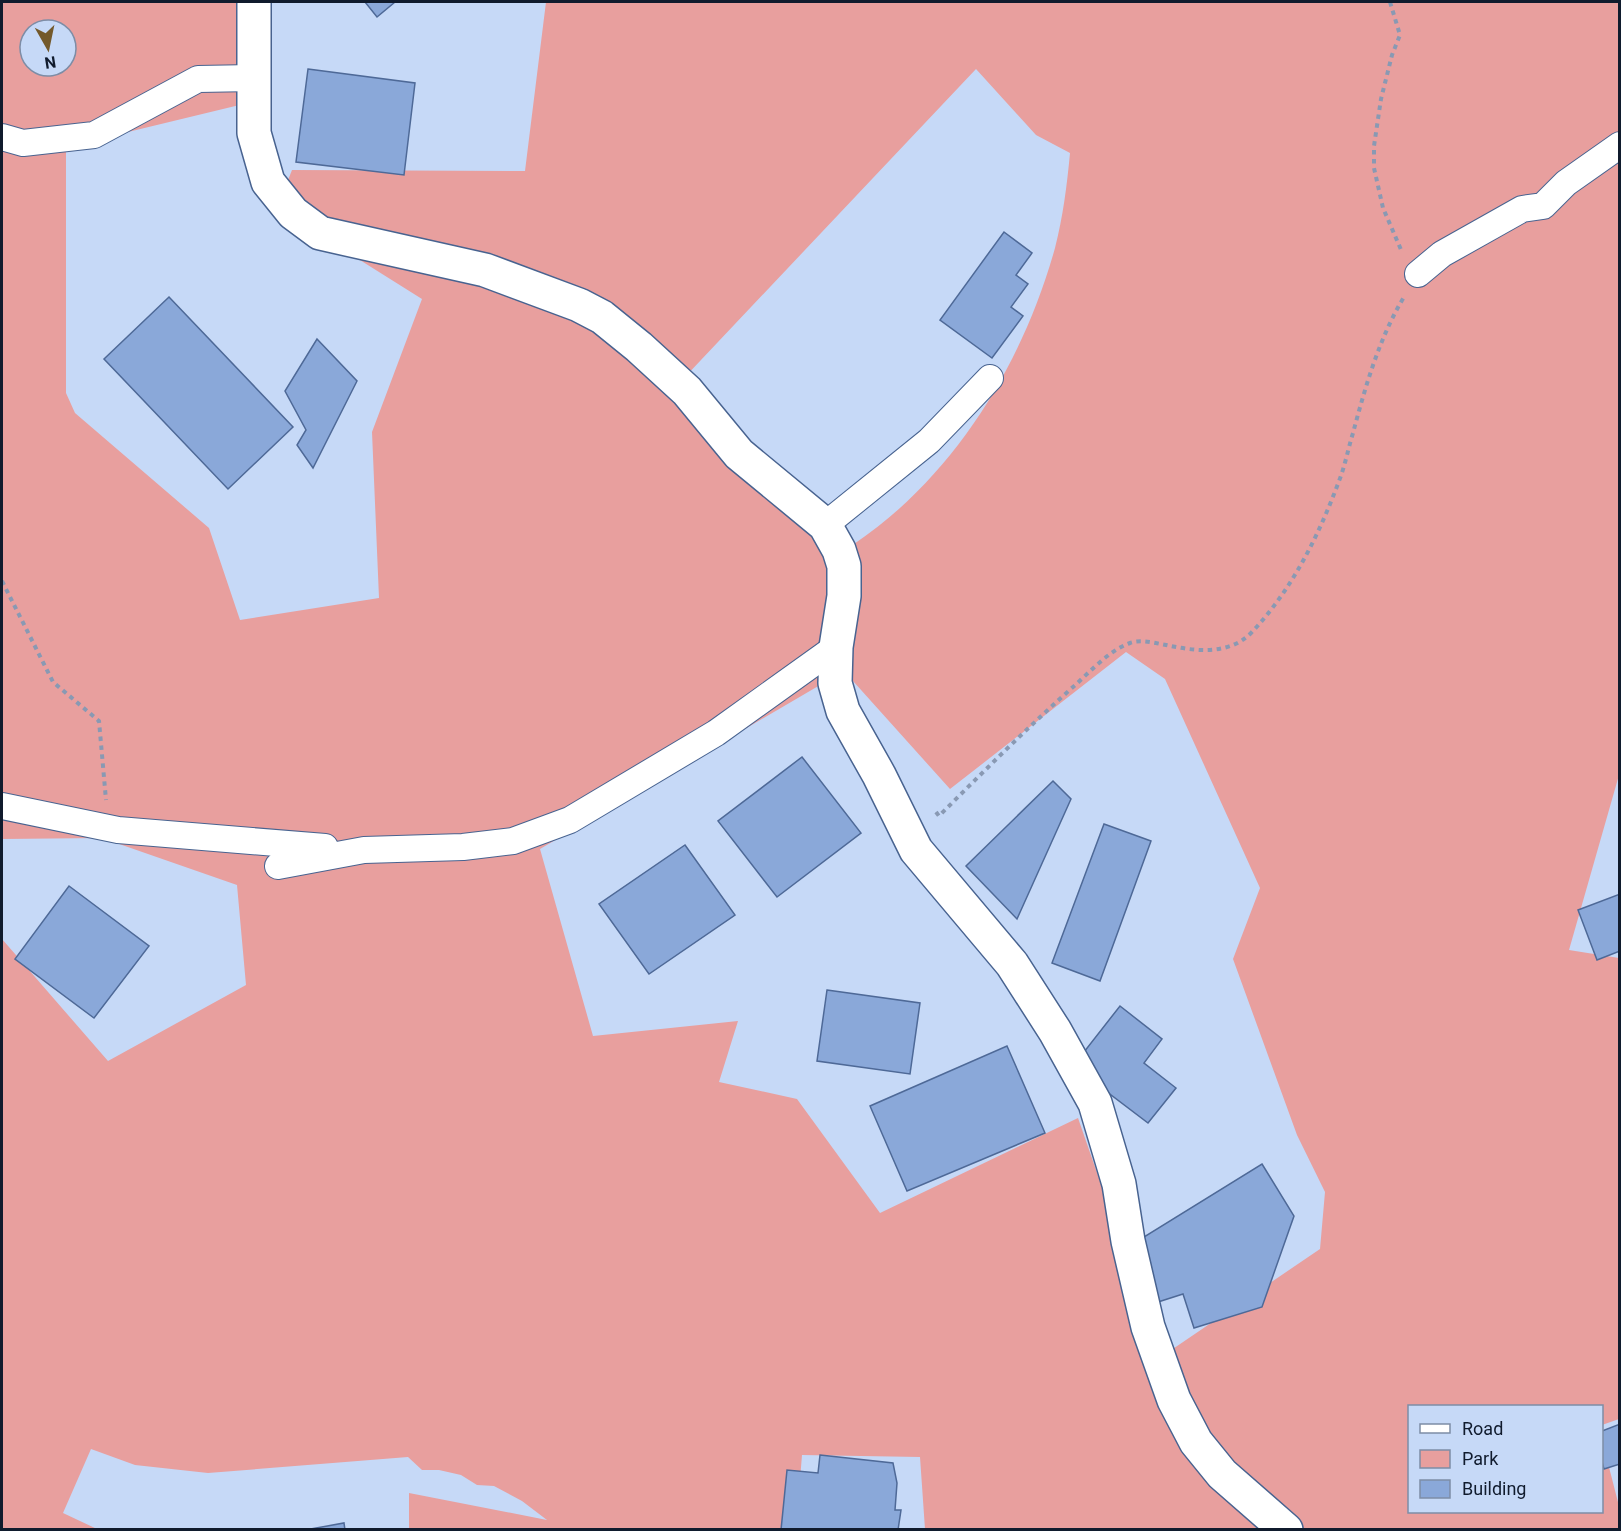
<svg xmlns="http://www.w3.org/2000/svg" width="1621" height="1531" font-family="Roboto,sans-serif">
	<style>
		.green { fill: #e89f9e; fill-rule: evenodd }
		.building { fill: #8aa8d9; stroke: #4e6997; stroke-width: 1.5 }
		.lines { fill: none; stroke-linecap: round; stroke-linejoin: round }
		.minor-casing { stroke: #486390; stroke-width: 28 }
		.tertiary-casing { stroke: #486390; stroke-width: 36 }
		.path { stroke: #8999b3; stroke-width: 4; stroke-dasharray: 4.5 4.5; stroke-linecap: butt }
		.minor { stroke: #fff; stroke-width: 26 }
		.tertiary { stroke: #fff; stroke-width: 33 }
	</style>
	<rect width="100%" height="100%" fill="#c6d9f7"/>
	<path class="green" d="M2,2H249L260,100L66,147V393L75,413L209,528L240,620L379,598L372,432L422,299L277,208L292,170L525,171L546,2H1619V775L1569,950L1619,958V1419L1602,1425V1406H1410V1512H1602V1440L1619,1506V1529H925L920,1457L802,1455L796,1529H409V1493L547,1520L522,1501L494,1486L477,1485L461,1475L439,1470H422L408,1457L208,1473L135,1465L91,1449L63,1513L97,1529H2V939L108,1061L246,985L237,885L102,838L2,839ZM30,30H66V66H30ZM976,69L1036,135L1070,153C1067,185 1063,217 1055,248C1023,363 955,476 854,544L667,396ZM1126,652L1165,679L1260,888L1233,959L1297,1135L1325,1192L1320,1249L1161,1357L1078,1118L880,1213L797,1099L719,1082L738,1021L593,1036L540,849L844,671L950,789Z"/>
	<g class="building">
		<polygon points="365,2 395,2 377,17"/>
		<polygon points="308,69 415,83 404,175 296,162"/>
		<polygon points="1004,232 1032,253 1016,275 1028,284 1011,307 1023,316 992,358 940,320"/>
		<polygon points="169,297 293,427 228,489 104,359"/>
		<polygon points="317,339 357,381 313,468 297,445 306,430 285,391"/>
		<polygon points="802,757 861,833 777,897 718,821"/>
		<polygon points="1053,781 1071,799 1017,919 966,866"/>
		<polygon points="1104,824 1151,841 1100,981 1052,963"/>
		<polygon points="685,845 735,915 649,974 599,904"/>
		<polygon points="69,886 149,946 94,1018 15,959"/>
		<polygon points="1620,894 1620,951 1597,960 1578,910"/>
		<polygon points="827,990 920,1003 910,1074 817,1061"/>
		<polygon points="1120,1006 1162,1039 1144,1063 1176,1088 1148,1123 1073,1066"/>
		<polygon points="1007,1046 1045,1133 907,1191 870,1106"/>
		<polygon points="1262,1164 1294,1216 1262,1307 1194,1328 1183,1294 1158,1302 1139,1240"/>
		<polygon points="1620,1424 1620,1464 1604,1469 1602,1462 1602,1431"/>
		<polygon points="820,1455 893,1463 897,1483 895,1510 901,1510 898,1530 781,1530 787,1470 818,1473"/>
		<polygon points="344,1523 345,1530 305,1530"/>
	</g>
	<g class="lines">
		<defs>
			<g id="minor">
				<polyline points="2,137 23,143 94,135 198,79 254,78"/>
				<polyline points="1418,274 1442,254 1522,209 1543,206 1566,183 1620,145"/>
				<polyline points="825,525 929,441 990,378"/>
				<polyline points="2,806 118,830 325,847"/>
				<polyline points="278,866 364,850 463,847 513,841 570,820 716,733 836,647"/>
			</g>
			<polyline id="tertiary" points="254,2 254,133 268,182 293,213 320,233 485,270 579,305 602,317 639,347 687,391 739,454 825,525 839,550 844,566 844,596 836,647 835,683 843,711 879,775 916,850 1012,964 1055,1031 1095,1103 1119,1184 1128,1241 1148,1327 1174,1400 1196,1442 1222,1474 1286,1530"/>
		</defs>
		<use href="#minor" class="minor-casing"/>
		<use href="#tertiary" class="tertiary-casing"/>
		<g class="path">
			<polyline points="1390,2 1400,35 1392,55 1381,99 1374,146 1374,168 1383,208 1402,252"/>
			<polyline points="2,581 53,682 99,721 106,800"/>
			<path d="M936,812L939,816C983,772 1026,729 1073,687C1090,672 1108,651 1130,643C1141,639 1154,643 1166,645C1194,651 1228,656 1251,633C1292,590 1319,535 1339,481C1345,466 1348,449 1353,433C1365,388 1379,338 1404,297"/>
		</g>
		<use href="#minor" class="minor"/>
		<use href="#tertiary" class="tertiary"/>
	</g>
	<rect width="1621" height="1531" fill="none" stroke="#101b2d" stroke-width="6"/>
	<rect x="1408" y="1405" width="195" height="108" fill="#c6d9f7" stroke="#7d8da6" stroke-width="1.5"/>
	<rect x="1420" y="1424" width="30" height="9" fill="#ffffff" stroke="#7d8da6" stroke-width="1.5"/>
	<text x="1462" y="1435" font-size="18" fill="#101b2d">Road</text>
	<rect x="1420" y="1450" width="30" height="18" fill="#e89f9e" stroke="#7d8da6" stroke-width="1.5"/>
	<text x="1462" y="1465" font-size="18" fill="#101b2d">Park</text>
	<rect x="1420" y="1480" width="30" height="18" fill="#8aa8d9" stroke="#7d8da6" stroke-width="1.5"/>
	<text x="1462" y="1495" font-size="18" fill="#101b2d">Building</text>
	<g transform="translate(48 48) rotate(171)"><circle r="28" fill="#c6d9f7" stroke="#7d8da6" stroke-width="1.5"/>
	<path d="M0-4.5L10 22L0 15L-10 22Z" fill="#73592b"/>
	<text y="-9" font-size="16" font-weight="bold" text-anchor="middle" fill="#101b2d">N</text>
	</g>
</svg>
